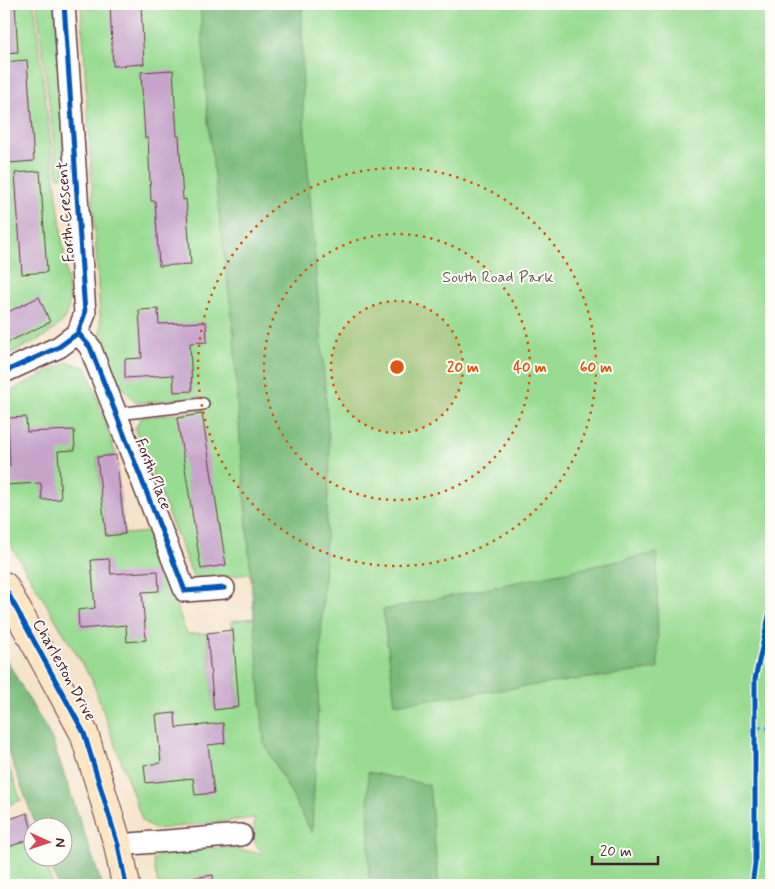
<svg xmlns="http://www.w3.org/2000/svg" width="775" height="889" font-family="Mynerve,sans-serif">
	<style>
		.green { fill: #99db92; stroke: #727d5e }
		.forest { fill: #7abb7c; stroke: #626d54 }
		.building { fill: #c7a5cb }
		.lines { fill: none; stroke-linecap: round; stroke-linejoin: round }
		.lane-casing { stroke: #643c43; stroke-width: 14 }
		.street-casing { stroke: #643c43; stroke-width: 24 }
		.secondary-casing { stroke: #643c43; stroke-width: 30 }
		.lane { stroke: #fff; stroke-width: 11 }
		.street { stroke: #fff; stroke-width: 21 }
		.secondary { stroke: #fce6c4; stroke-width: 28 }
		.quiet { stroke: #40a2eb; stroke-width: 4; stroke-dasharray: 8 4; stroke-linecap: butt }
		.cycleway-casing { stroke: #fdfcf7; stroke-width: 8 }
		.cycleway { stroke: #0057b8; stroke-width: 5 }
		.ring { fill: none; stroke: #e0560e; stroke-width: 2.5; stroke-dasharray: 2.5 5 }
		.labels { text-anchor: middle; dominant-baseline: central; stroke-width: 4; stroke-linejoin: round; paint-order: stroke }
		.street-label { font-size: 16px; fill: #4a1f2b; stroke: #fdfcf7 }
		.park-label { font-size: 16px; fill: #62574a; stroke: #fdfcf7 }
		.centre { fill: #e0560e; stroke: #fdfcf7; stroke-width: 2.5 }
		.ring-label { font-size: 15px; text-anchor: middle; font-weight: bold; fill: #e0560e; stroke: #fdfcf7; stroke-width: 4; stroke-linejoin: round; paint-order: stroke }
	</style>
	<rect width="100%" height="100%" fill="#fdfcf7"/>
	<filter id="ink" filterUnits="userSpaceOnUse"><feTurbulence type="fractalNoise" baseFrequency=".02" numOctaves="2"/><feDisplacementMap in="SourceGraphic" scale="10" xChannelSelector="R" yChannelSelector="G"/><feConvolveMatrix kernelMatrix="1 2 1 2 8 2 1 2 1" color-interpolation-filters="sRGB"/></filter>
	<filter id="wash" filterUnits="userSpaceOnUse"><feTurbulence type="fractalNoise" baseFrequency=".0096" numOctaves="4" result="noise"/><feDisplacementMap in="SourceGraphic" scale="20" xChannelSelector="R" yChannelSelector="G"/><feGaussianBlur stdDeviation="1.12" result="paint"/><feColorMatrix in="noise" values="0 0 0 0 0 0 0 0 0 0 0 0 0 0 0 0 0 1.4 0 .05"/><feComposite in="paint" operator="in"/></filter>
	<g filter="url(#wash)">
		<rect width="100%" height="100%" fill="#f5e3ca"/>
		<g class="green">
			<path d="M4,4H34L66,270C67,281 70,294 69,305C66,333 26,345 4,356Z"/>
			<polygon points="37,4 55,4 65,176 58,177"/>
			<polygon points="81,4 771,4 771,885 158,885 153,860 163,853 225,847 263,854 252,838 255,818 155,829 143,822 92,680 4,534 4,394 68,362 87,368 116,455 97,457 106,536 148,532 187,634 207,633 214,709 239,707 232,621 254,618 251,574 194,579 135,429 141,418 202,410 203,404 200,397 137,403 115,380 101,333"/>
			<polygon points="4,753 21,800 4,807"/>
			<polygon points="32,838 32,856 42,857 53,885 4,885 4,849"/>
		</g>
		<g class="forest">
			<polygon points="200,4 302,4 303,106 330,453 312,833 264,743 237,401 234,334 208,122"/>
			<polygon points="657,553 658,669 395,704 383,610"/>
			<polygon points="4,656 52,739 102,885 58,885 47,857 62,856 62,826 36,826 4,740"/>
			<polygon points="368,772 429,785 439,885 369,885"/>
		</g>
		<g id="blocks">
			<g class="building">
				<polygon points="4,4 15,4 18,52 4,53"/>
				<polygon points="110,4 141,4 144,64 113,66"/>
				<polygon points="27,60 34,161 9,163 4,92 4,62"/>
				<polygon points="173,70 177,136 179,136 183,200 186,199 191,264 159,266 155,201 151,201 148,138 145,138 141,72"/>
				<polygon points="40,171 47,272 22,274 15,173"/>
				<polygon points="39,297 50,322 4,344 4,314"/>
				<polygon points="158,309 159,324 206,322 207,342 190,343 192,391 174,392 173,375 125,378 125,359 142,358 139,310"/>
				<polygon points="202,414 226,565 201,569 177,418"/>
				<polygon points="26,417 27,432 74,430 75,450 58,451 61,499 42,500 41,483 4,485 4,466 10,466 8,418"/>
				<polygon points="116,455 125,534 106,536 97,457"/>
				<polygon points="109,559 111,574 158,571 159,591 142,592 146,640 127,642 126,625 79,629 78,610 95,608 91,560"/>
				<polygon points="233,630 239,707 214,710 207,633"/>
				<polygon points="175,713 176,728 223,723 225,743 208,745 214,793 195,795 193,778 146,783 144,765 161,763 156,715"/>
				<polygon points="27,813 32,830 32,838 4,849 4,825 11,823 10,819"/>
				<polygon points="213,875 214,885 193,885 192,878"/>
			</g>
		</g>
	</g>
	<g filter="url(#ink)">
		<use href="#blocks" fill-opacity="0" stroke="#643c43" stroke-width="1"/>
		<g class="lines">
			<defs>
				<polyline id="lane" points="117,414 203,404"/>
				<g id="street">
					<polyline points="78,333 90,347 185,591 224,588"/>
					<polyline points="4,372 59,347 78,333 85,313 64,4"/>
					<polyline points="118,845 241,835"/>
				</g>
				<polyline id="secondary" points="4,586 84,733 118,845 126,885"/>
			</defs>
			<use href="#lane" class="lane-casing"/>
			<use href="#street" class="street-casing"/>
			<use href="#secondary" class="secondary-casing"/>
			<use href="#lane" class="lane"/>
			<use href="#street" class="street"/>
			<use href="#secondary" class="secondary"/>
			<polyline class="quiet" points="754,726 771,729"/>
			<defs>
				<g id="cycleway">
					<polyline points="78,333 90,347 185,591 224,588"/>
					<polyline points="4,372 59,347 78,333 85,313 64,4"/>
					<polyline points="4,586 84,733 118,845 126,885"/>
					<polyline points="752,885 755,864 755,679 771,607"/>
				</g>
			</defs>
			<use href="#cycleway" class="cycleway-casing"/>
			<use href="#cycleway" class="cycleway"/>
		</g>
	</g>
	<circle cx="397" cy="367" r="66" fill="#e0560e" fill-opacity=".12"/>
	<g class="ring">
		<circle cx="397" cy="367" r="66"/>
		<circle cx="397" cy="367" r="133"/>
		<circle cx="397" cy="367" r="199"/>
	</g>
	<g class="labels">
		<g class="street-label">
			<text transform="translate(66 212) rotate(-94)">Forth Crescent</text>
			<text transform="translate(153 474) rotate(69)">Forth Place</text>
			<text transform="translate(64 670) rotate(61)">Charleston Drive</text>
		</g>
		<g class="park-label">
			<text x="498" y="277">South Road Park</text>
		</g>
	</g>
	<circle cx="397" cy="367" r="8" class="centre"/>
	<g class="ring-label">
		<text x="463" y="372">20 m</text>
		<text x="530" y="372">40 m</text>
		<text x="596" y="372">60 m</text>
	</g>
	<rect width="775" height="889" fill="none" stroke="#fdfcf7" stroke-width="20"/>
	<g transform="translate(48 842) rotate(93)"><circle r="24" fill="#fdfcf7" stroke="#b5a4a5"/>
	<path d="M0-4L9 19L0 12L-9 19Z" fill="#d1495b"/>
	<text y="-8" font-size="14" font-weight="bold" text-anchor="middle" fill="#4a1f2b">N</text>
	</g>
	<path d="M592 856v8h66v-8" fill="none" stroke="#4a1f2b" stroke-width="2.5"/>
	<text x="600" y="856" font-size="15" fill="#4a1f2b" stroke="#fdfcf7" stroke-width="4" paint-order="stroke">20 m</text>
</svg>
